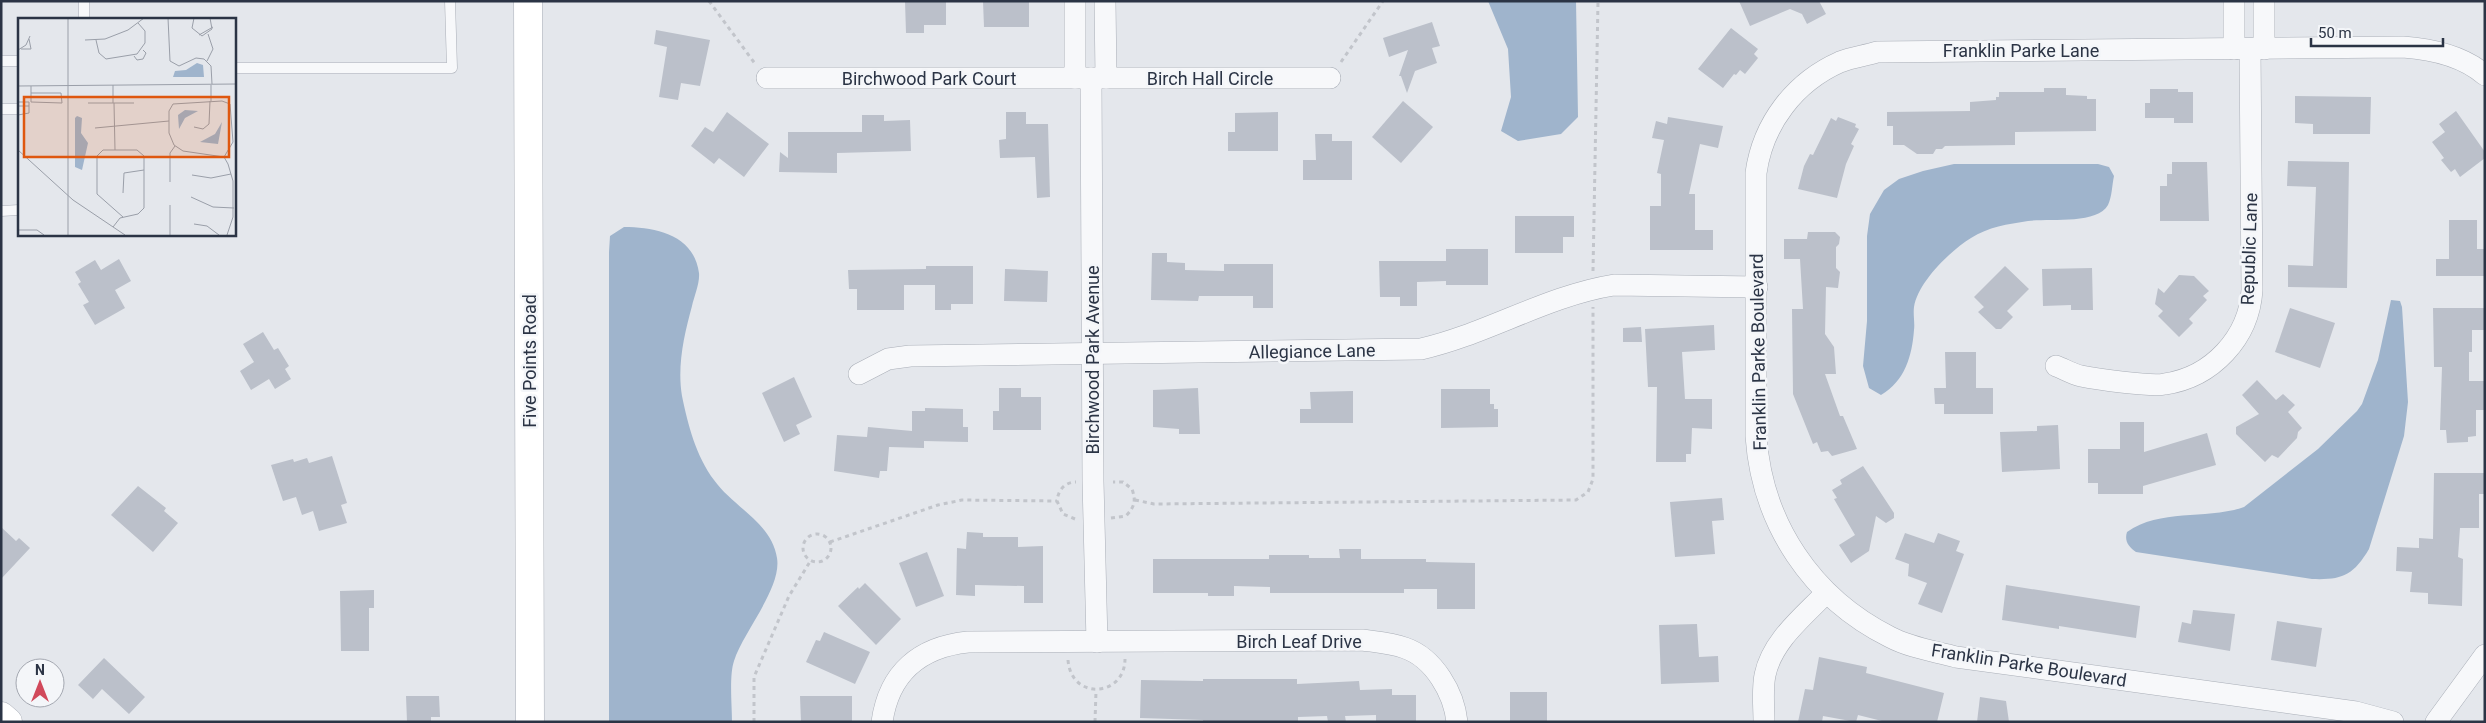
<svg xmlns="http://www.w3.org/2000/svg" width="2486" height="723" font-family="Roboto,sans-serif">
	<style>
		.water { fill: #9fb4cc }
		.building { fill: #bbc0ca }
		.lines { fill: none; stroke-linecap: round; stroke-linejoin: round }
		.lane-casing { stroke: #a9aeb7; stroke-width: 11 }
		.street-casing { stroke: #a9aeb7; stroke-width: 22 }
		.secondary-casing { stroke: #a9aeb7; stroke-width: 29 }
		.path { stroke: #c2c5cb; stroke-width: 3; stroke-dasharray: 4 4; stroke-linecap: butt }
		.lane { stroke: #f7f8fa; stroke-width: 10 }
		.street { stroke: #f7f8fa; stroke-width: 21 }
		.secondary { stroke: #fff; stroke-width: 28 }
		.labels { text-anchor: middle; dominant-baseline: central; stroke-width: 5; stroke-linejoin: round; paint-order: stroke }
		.street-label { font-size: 18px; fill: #2b3445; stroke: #f4f6f9 }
		.inset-road { fill: none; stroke: #9a9fa9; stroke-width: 1 }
		.view { fill: #df570f; fill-opacity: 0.15; stroke: #df570f; stroke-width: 2.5 }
		.inset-edge { fill: none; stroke: #2b3445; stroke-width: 2.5 }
	</style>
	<rect width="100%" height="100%" fill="#e4e7ec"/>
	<g class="water">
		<polygon points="1488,1 1576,1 1578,117 1561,134 1518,141 1501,131 1511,97 1508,49"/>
		<path d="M1954,164H2098L2109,167L2114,176C2112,185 2112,197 2108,205C2097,225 2048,218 2028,221C2008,224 1988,227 1971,238C1950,251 1918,282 1914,307C1913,315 1915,323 1914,330C1912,356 1905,381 1881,395L1869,388L1863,366L1867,321V236L1870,214L1884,190L1899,179L1923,171Z"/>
		<path d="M624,227C656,227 694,235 699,273C700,283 694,297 692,306C684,335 677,366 682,396C688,425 696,456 714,480C733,507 772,523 777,558C782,588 743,632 734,661C729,676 732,705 732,722H609V252L610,236Z"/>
		<path d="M2391,300L2400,301L2402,307L2408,402L2404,436L2369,549C2353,576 2342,580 2312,579L2136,552C2129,547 2124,541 2127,532C2161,508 2207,520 2244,507L2318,449L2357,411L2362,404L2378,360Z"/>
	</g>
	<g class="building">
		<polygon points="905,1 946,1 946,25 924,25 924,33 906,33"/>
		<polygon points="983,1 1029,1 1029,27 984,27"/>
		<polygon points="1739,1 1819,1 1826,14 1807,24 1802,14 1790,9 1750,26"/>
		<polygon points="1432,22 1440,46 1432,48 1437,63 1415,71 1407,93 1401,76 1399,76 1408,50 1389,57 1383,38"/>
		<polygon points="1731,28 1758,49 1754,54 1758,58 1745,74 1740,70 1736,75 1734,74 1723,88 1698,69"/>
		<polygon points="656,30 710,40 700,86 681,83 678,100 659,97 667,47 654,44"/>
		<polygon points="2044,88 2066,88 2066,95 2087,96 2087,99 2096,99 2096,131 2015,132 2015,145 1945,146 1942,149 1936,149 1933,154 1917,154 1904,145 1893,145 1893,126 1887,126 1887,112 1970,111 1970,102 1996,100 1996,97 1999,97 1999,92 2044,92"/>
		<polygon points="2150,89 2178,89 2178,92 2193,92 2193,123 2174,123 2174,118 2145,118 2145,103 2150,103"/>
		<polygon points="2295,96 2371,97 2370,134 2313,134 2313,124 2295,123"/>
		<polygon points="1403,101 1433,127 1401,163 1372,137"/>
		<polygon points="2456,111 2485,152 2485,158 2460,177 2455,169 2451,172 2441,160 2444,158 2432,142 2445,132 2439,124"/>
		<polygon points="727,112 769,144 744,177 719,158 714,164 691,146 705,127 713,132"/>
		<polygon points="1006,112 1026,112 1026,124 1048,124 1050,197 1037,198 1035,157 1000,158 999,140 1006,139"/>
		<polygon points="1278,112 1278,151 1228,151 1228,132 1235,132 1235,113"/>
		<polygon points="862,115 884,115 884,121 910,120 911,151 837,153 837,173 779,172 780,152 788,158 788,132 862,132"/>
		<polygon points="1668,117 1723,126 1718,148 1700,144 1689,194 1695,194 1695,230 1713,230 1713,250 1650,250 1650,206 1661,206 1661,174 1657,173 1664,140 1652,138 1656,121 1667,124"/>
		<polygon points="1838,117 1856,124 1855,127 1859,129 1851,144 1854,146 1846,164 1837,198 1798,189 1804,166 1810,154 1813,155 1831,118 1836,121"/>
		<polygon points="1315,134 1332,134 1332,141 1352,141 1352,180 1303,180 1303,160 1316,160"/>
		<polygon points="2288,161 2349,162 2347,288 2288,287 2288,265 2313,266 2316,187 2287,186"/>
		<polygon points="2172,162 2207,162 2209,221 2160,221 2160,186 2167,186 2167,174 2172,174"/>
		<polygon points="1515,216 1574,216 1574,237 1563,237 1563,253 1515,253"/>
		<polygon points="2449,220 2477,220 2477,249 2485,249 2485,276 2436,276 2436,259 2449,259"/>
		<polygon points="1808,232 1835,232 1840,237 1839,244 1836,247 1836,268 1840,272 1838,288 1826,287 1825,334 1834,347 1836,374 1825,374 1840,416 1843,416 1857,449 1832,456 1828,451 1821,452 1817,442 1813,444 1793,394 1792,309 1803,309 1800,259 1784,259 1784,239 1807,239"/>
		<polygon points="1446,249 1488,249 1488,285 1446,285 1446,281 1417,282 1417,306 1400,306 1400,297 1380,297 1379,261 1446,261"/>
		<polygon points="1152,253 1167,253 1167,262 1185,263 1185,270 1224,271 1224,264 1273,264 1273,308 1253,308 1253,296 1199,296 1198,301 1151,300"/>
		<polygon points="119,259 131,281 115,290 125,308 95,325 83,305 89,302 78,284 81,282 75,272 95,260 101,270"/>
		<polygon points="926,266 973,266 973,304 951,304 951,310 935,310 935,285 904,285 904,310 857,310 857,289 849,289 848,270 926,269"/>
		<polygon points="2005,266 2029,289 2007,311 2013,317 2001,329 1996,329 1978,312 1984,307 1974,297"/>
		<polygon points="2092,268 2093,310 2071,310 2071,305 2043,306 2042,269"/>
		<polygon points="1005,269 1048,271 1047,302 1004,301"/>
		<polygon points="2179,275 2194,276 2209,291 2203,296 2207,300 2189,319 2193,323 2179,337 2158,316 2163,311 2155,304 2158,288 2164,293"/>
		<polygon points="2290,308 2335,323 2320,368 2275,352"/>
		<polygon points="2433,308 2485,308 2485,330 2472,330 2472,352 2469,352 2469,381 2485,381 2485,410 2476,410 2476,436 2468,437 2468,442 2447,443 2446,430 2440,430 2442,367 2434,367"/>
		<polygon points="1714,325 1715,350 1682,352 1685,399 1712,399 1712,429 1692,428 1691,454 1686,454 1686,462 1656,462 1657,387 1648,387 1645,329"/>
		<polygon points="1641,327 1642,342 1623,342 1623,328"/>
		<polygon points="263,332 274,350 278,348 289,366 285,369 291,379 275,389 269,379 251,390 240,371 254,362 243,344"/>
		<polygon points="1945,352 1976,352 1976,388 1993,388 1993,414 1944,414 1944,404 1935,404 1934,388 1946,388"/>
		<polygon points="794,377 812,417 796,425 800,434 784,442 762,393"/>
		<polygon points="2257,380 2276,400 2283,394 2295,405 2288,412 2302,428 2298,432 2297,438 2278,458 2272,455 2265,462 2236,434 2236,427 2259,414 2242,395"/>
		<polygon points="999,388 1021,388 1021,397 1041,397 1041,430 993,430 993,411 999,411"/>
		<polygon points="1198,388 1200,434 1179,434 1179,429 1153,427 1153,390"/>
		<polygon points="1441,389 1490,389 1490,404 1494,404 1494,409 1498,409 1498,427 1441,428"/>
		<polygon points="1353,391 1353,423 1300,423 1300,409 1311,409 1310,392"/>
		<polygon points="925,408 963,409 963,427 968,427 968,442 924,441 924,448 889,447 887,471 880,471 879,478 834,471 837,435 867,437 868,427 912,431 912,411 925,411"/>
		<polygon points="2120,422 2144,422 2144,452 2207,433 2216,465 2143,486 2143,494 2098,494 2098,483 2088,483 2088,449 2120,449"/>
		<polygon points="2058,425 2060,469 2002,472 2000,432 2037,431 2037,426"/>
		<polygon points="332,456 347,503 341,505 347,523 319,531 313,511 302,515 296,497 283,501 271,465 293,459 294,462 307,458 309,463"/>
		<polygon points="1863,466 1894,513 1894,518 1886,523 1876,516 1869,551 1851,563 1839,545 1855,535 1834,499 1837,498 1832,490 1842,484 1840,480"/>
		<polygon points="2434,473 2485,473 2485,494 2479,494 2479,528 2460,528 2458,557 2463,559 2462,606 2428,604 2428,593 2410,592 2412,572 2396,571 2397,547 2419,548 2419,538 2433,539"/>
		<polygon points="138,486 166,508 164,511 178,523 153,552 111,515"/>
		<polygon points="1722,498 1724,520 1712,521 1715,554 1675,557 1670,502"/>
		<polygon points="1,527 16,541 19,538 30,548 1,579"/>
		<polygon points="967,532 983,533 983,537 1018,537 1018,547 1043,546 1043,603 1024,603 1024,586 975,585 975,596 956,595 957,548 966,549"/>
		<polygon points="1905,533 1934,543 1938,533 1960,541 1956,551 1964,554 1942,613 1918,604 1927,583 1908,576 1909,564 1895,559"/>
		<polygon points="1339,549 1361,549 1361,559 1426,559 1426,562 1475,563 1475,609 1437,609 1437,589 1404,589 1404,593 1270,593 1270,587 1234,586 1234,596 1208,596 1208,593 1153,593 1153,559 1269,559 1269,555 1309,555 1309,558 1340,558"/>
		<polygon points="927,552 944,596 916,607 899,563"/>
		<polygon points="865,583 901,619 876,645 838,606 858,587 859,589"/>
		<polygon points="2006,585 2140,606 2136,638 2059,626 2059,629 2002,620"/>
		<polygon points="374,590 374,608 369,608 369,651 341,651 340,591"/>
		<polygon points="2193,610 2235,614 2230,651 2178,642 2182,622 2191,624"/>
		<polygon points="2277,621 2322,628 2316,667 2271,660"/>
		<polygon points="1697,624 1699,657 1718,656 1719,682 1661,684 1659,625"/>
		<polygon points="824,632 870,652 855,684 806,662 816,640 820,641"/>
		<polygon points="1819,657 1867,667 1866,673 1944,693 1937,722 1886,722 1858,715 1856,722 1823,716 1822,722 1798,722 1805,689 1813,690"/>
		<polygon points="104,658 145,697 129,714 102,689 93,699 78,685"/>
		<polygon points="1203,679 1297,679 1297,684 1359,681 1360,690 1392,689 1392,695 1416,695 1416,722 1376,722 1376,715 1345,716 1346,722 1328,722 1327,716 1298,717 1298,722 1203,722 1203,720 1140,718 1141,680 1203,681"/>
		<rect x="1510" y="692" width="37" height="30"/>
		<polygon points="406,696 439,696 440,717 431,717 431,722 407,722"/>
		<polygon points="800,696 852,696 852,722 801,722"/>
		<polygon points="1980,697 2006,701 2009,722 1977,722"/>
	</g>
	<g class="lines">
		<defs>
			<g id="lane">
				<polyline points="84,1 84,19"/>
				<polyline points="1,61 19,61"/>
				<polyline points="234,68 452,68 450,1"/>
				<polyline points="1,109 19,109"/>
				<polyline points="1,211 19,210"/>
			</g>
			<g id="street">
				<polyline points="1105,1 1106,78"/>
				<polyline points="2264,1 2264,49"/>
				<polyline points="2234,49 2234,1"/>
				<polyline points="767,78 1330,78"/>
				<polyline points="1075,78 1075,1"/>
				<polyline points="1091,78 1093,481 1097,642"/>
				<path d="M2056,366C2064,369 2072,374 2081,376C2096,379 2151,387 2165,384C2212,377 2249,338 2252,290L2250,49"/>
				<path d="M859,374L888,359L910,356L1421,349C1487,334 1546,296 1614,285L1757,287"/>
				<path d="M882,722C889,672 920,647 968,642L1362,640C1376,642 1391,643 1405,648C1434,658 1454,693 1457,722"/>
				<path d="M1764,722C1764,707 1762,690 1765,675C1772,641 1803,617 1826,593"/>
				<path d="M2393,722L2356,712L1956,657C1934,651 1911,648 1890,637C1812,598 1762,524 1756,436V173C1763,123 1795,82 1840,62C1852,57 1864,56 1877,52L2403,47C2431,49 2463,56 2485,75"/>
				<polyline points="2436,722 2485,655"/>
			</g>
			<g id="secondary">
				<polyline points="528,1 530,722"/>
				<polyline points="1,716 8,722"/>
			</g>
		</defs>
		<use href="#lane" class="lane-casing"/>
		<use href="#street" class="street-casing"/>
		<use href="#secondary" class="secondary-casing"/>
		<g class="path">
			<polyline points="709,1 756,65"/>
			<polyline points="1341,62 1383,1"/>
			<polyline points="1593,271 1598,1"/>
			<polyline points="1135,500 1154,504 1576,500 1588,492 1593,479 1593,307"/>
			<path d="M1111,518L1126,516C1135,506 1136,501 1132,489L1123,482H1113"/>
			<path d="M1075,519L1063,514L1057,501C1058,490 1065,482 1076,482"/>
			<circle cx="817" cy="548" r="14"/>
			<polyline points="830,542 938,505 962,500 1057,501"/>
			<path d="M1068,660C1071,701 1125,697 1125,659"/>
			<polyline points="754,722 754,677 789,596 811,560"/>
			<polyline points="1095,722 1096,691"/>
		</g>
		<use href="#lane" class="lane"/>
		<use href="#street" class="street"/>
		<use href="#secondary" class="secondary"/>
	</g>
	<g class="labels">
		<g class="street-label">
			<text x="2021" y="50">Franklin Parke Lane</text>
			<text x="929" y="78">Birchwood Park Court</text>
			<text x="1210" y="78">Birch Hall Circle</text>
			<text transform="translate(2249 249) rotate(-88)">Republic Lane</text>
			<text transform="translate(1312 351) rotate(-1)">Allegiance Lane</text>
			<text transform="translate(1758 352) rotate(-91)">Franklin Parke Boulevard</text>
			<text transform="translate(1092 360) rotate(-90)">Birchwood Park Avenue</text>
			<text transform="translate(529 361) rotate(-90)">Five Points Road</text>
			<text x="1299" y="641">Birch Leaf Drive</text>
			<text transform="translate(2029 665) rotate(9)">Franklin Parke Boulevard</text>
		</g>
	</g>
	<g transform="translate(18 18)">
		<rect width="218" height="218" fill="#e4e7ec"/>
		<path d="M179,45L185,47L186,59H155L157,53L168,52ZM167,92L180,93L167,100L161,111L160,97ZM59,98L64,100L63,115L70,125L64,152L57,149V100ZM204,104L200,126L182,124L197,116Z" fill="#9fb4cc"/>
		<path class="inset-road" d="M50,0V217M150,0L152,43L161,48L178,40L186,41L193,48L194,66M176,0L174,10L184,18L194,11L192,0M181,17L195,9M67,22L87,21L110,12L126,0M78,22L81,35L88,41L119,36L127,25V13L120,5M3,31H13L11,21M0,32L8,27L12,18M116,38L119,42L125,41L128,35L125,32M189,43L195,31L190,16M193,67V83M0,68L218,66M13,75H43L44,85L13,84V68M0,84H11V88M70,85H116M95,85V67M96,85L97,132M0,88H11V95L0,97M176,109L185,111L191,106L192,83M77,110L151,103M0,132L55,182L107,217M206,139L215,124L212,86L204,83L155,86L151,93V115L156,127L165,133L206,139L210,146L215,163V199L209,217M174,157L193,160L213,156M152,164V135L157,128M105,175L106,155L126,152M173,179L195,189L216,190M152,187V217M176,206L189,208L201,217M95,209L102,200L120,196L126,190V138L119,132H85L79,138V176L105,199M0,212H19L26,217"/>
		<path class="view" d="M6,79H211V139H6Z"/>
		<rect width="218" height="218" class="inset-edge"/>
	</g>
	<rect width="2486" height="723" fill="none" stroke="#2b3445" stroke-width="5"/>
	<g transform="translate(40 683)"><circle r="24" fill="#f4f6f9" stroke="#a4a8b1"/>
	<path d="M0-4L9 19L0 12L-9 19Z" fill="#d1495b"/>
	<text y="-8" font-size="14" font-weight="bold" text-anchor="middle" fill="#2b3445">N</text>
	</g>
	<path d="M2311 38v8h132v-8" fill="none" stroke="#2b3445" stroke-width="2.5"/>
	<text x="2318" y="38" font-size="15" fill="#2b3445" stroke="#f4f6f9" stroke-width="4" paint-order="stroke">50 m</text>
</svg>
